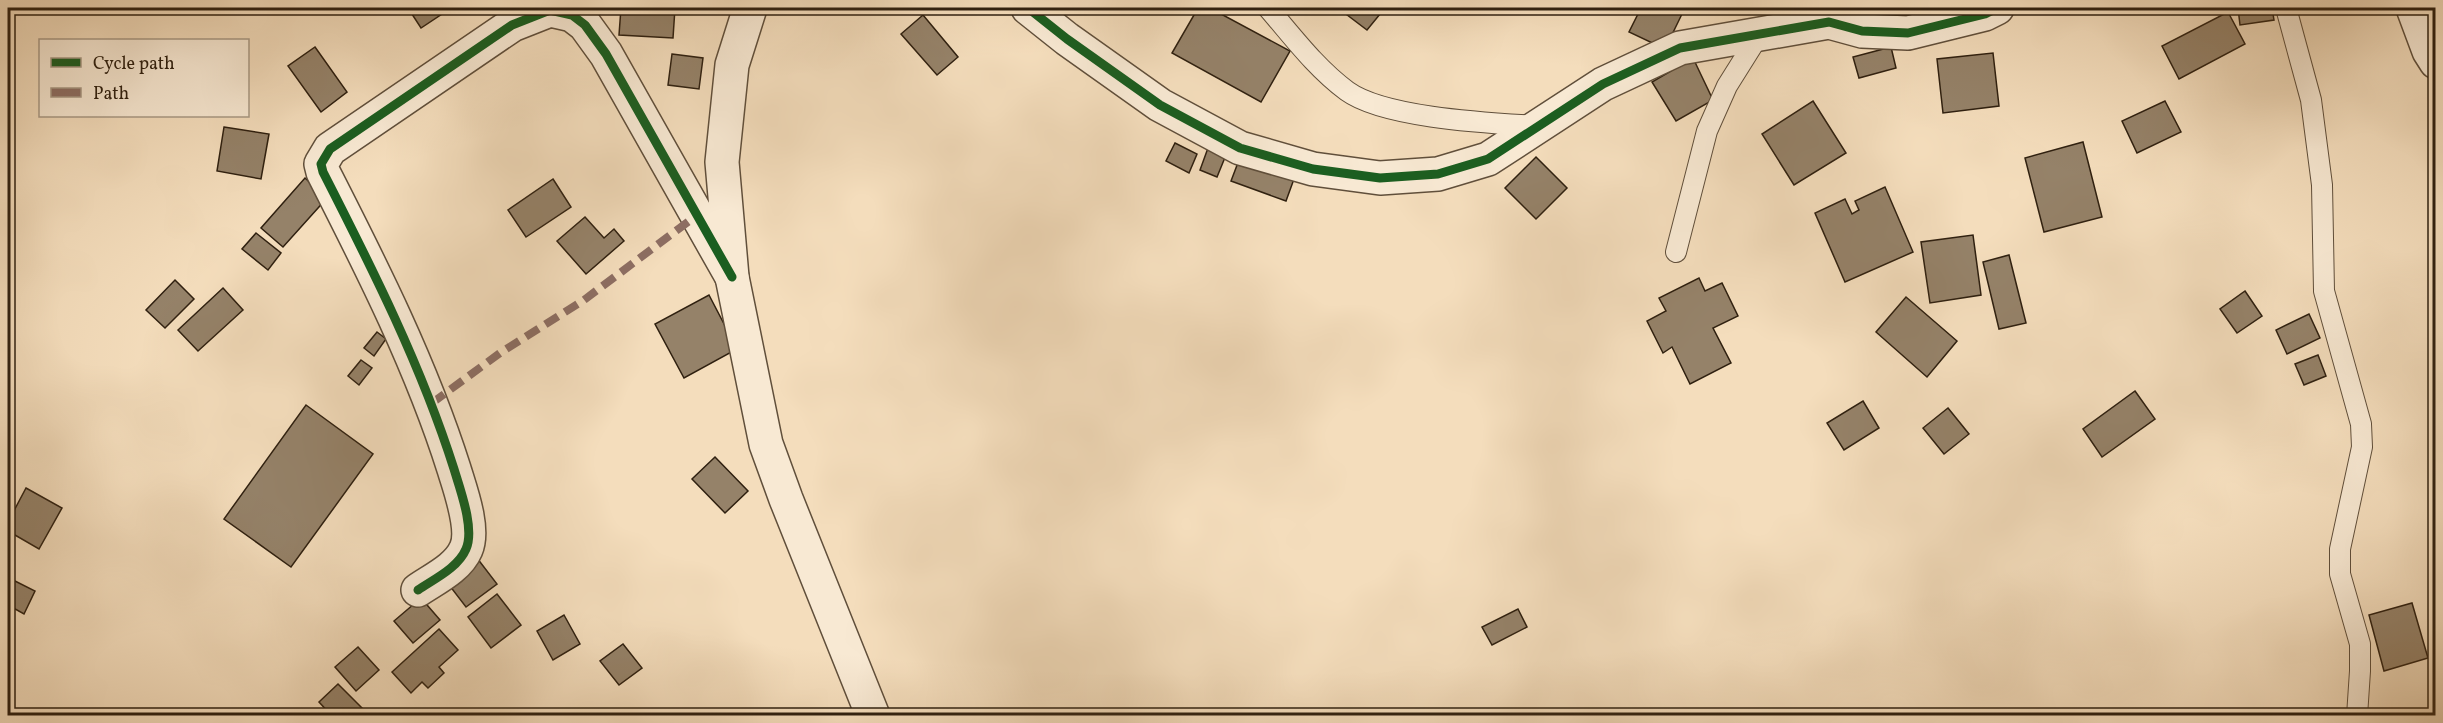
<svg xmlns="http://www.w3.org/2000/svg" width="2443" height="723" font-family="Vollkorn,serif">
	<style>
		.building { fill: #958269; stroke: #2f2010; stroke-width: 1.5 }
		.lines { fill: none; stroke-linecap: round; stroke-linejoin: round }
		.service-casing { stroke: #604f3b; stroke-width: 22 }
		.minor-casing { stroke: #604f3b; stroke-width: 36 }
		.service { stroke: #f8e9d3; stroke-width: 20 }
		.minor { stroke: #f8e9d3; stroke-width: 33 }
		.quiet { stroke: #8d6e63; stroke-width: 8; stroke-dasharray: 15 8; stroke-linecap: butt }
		.cycleway-casing { stroke: #f8e9d3; stroke-width: 13 }
		.cycleway { stroke: #1b5e20; stroke-width: 9 }
	</style>
	<rect width="100%" height="100%" fill="#f4ddbc"/>
	<filter id="stains"><feTurbulence type="fractalNoise" baseFrequency=".00333" numOctaves="4"/><feColorMatrix values="0 0 0 0 .2 0 0 0 0 .09 0 0 0 0 .02 0 0 0 .5 -.17"/></filter>
	<radialGradient id="worn" r=".72"><stop offset=".6" stop-color="#630" stop-opacity="0"/><stop offset="1" stop-color="#630" stop-opacity=".3"/></radialGradient>
	<g class="building">
		<polygon points="408,8 442,8 445,12 421,28"/>
		<polygon points="621,8 675,8 673,38 619,35"/>
		<polygon points="1198,8 1210,8 1290,51 1261,102 1172,53"/>
		<polygon points="1338,8 1385,8 1367,30"/>
		<polygon points="1641,8 1668,8 1682,14 1665,49 1629,32"/>
		<polygon points="2238,8 2272,8 2274,20 2240,25"/>
		<polygon points="2228,12 2245,44 2179,79 2162,46"/>
		<polygon points="923,15 958,57 937,75 901,34"/>
		<polygon points="315,47 347,92 321,112 288,66"/>
		<polygon points="1891,47 1896,68 1859,78 1853,57"/>
		<polygon points="1993,53 1999,106 1943,113 1937,59"/>
		<polygon points="672,54 703,58 699,89 668,85"/>
		<polygon points="1693,58 1713,100 1676,121 1652,82"/>
		<polygon points="1813,101 1846,153 1794,185 1762,134"/>
		<polygon points="2165,101 2181,132 2137,153 2122,121"/>
		<polygon points="224,127 269,134 261,179 217,171"/>
		<polygon points="2083,142 2102,217 2044,232 2025,158"/>
		<polygon points="1175,143 1197,154 1189,173 1166,161"/>
		<polygon points="1208,148 1226,155 1217,177 1200,170"/>
		<polygon points="1536,157 1567,188 1536,219 1505,188"/>
		<polygon points="1239,160 1294,179 1286,201 1231,181"/>
		<polygon points="305,178 327,198 283,247 261,228"/>
		<polygon points="553,179 571,207 526,237 508,210"/>
		<polygon points="1885,187 1913,252 1845,282 1815,213 1845,199 1852,214 1859,210 1855,201"/>
		<polygon points="585,217 604,238 614,229 624,241 586,274 557,241"/>
		<polygon points="256,233 281,253 268,270 242,249"/>
		<polygon points="1973,235 1981,295 1930,303 1921,242"/>
		<polygon points="2009,255 2026,323 1999,329 1983,262"/>
		<polygon points="1699,278 1705,291 1722,283 1738,316 1713,328 1731,363 1690,384 1672,347 1663,353 1647,321 1666,311 1659,298"/>
		<polygon points="175,280 194,299 165,328 146,310"/>
		<polygon points="223,288 243,310 198,351 178,330"/>
		<polygon points="2245,291 2262,316 2237,333 2220,309"/>
		<polygon points="709,295 737,349 684,378 655,324"/>
		<polygon points="1906,297 1957,341 1927,377 1876,332"/>
		<polygon points="2309,314 2320,338 2287,354 2276,330"/>
		<polygon points="377,332 386,339 374,356 364,348"/>
		<polygon points="2318,355 2326,376 2304,385 2295,364"/>
		<polygon points="361,360 372,368 359,385 348,376"/>
		<polygon points="2135,391 2155,419 2102,457 2083,429"/>
		<polygon points="1863,401 1879,428 1844,450 1827,423"/>
		<polygon points="306,405 373,454 291,567 224,519"/>
		<polygon points="1948,408 1969,434 1944,454 1923,428"/>
		<polygon points="715,457 748,491 725,513 692,479"/>
		<polygon points="26,488 62,508 39,549 8,531 8,522"/>
		<polygon points="477,558 497,584 466,607 446,581"/>
		<polygon points="13,580 35,591 24,614 8,605 8,592"/>
		<polygon points="497,594 521,625 491,648 468,617"/>
		<polygon points="421,598 440,620 413,643 394,621"/>
		<polygon points="2412,603 2428,658 2384,671 2369,615"/>
		<polygon points="1518,609 1527,627 1492,645 1482,627"/>
		<polygon points="564,615 580,644 553,660 537,631"/>
		<polygon points="439,629 458,650 439,667 444,673 428,688 422,682 411,693 392,672"/>
		<polygon points="623,644 642,668 619,685 600,661"/>
		<polygon points="358,647 379,670 356,691 335,667"/>
		<polygon points="338,684 369,715 368,716 332,716 319,702"/>
	</g>
	<g class="lines">
		<defs>
			<g id="service">
				<path d="M1268,8C1293,37 1316,68 1347,91C1384,118 1489,123 1536,126"/>
				<polyline points="2286,8 2311,100 2322,185 2324,291 2361,424 2362,447 2340,549 2340,574 2360,644 2360,671 2357,716"/>
				<polyline points="1676,252 1707,131 1727,86 1759,35"/>
			</g>
			<g id="minor">
				<polyline points="750,8 732,65 722,162 732,277 766,444 786,499 873,716"/>
				<polyline points="1028,8 1067,39 1160,105 1240,148 1313,169 1380,178 1438,174 1488,159 1603,84 1680,48 1829,22 1862,31 1908,33 1985,14 1997,8"/>
				<polyline points="2413,8 2429,51 2436,62"/>
				<path d="M418,590C434,579 458,568 466,549C475,529 460,489 454,469C421,365 372,268 323,172L321,164L330,149L512,25L550,10L572,15L585,25L606,54L732,277"/>
			</g>
		</defs>
		<use href="#service" class="service-casing"/>
		<use href="#minor" class="minor-casing"/>
		<use href="#service" class="service"/>
		<use href="#minor" class="minor"/>
		<polyline class="quiet" points="432,403 500,353 584,300 697,215"/>
		<defs>
			<g id="cycleway">
				<polyline points="1028,8 1067,39 1160,105 1240,148 1313,169 1380,178 1438,174 1488,159 1603,84 1680,48 1829,22 1862,31 1908,33 1985,14 1997,8"/>
				<path d="M418,590C434,579 458,568 466,549C475,529 460,489 454,469C421,365 372,268 323,172L321,164L330,149L512,25L550,10L572,15L585,25L606,54L732,277"/>
			</g>
		</defs>
		<use href="#cycleway" class="cycleway-casing"/>
		<use href="#cycleway" class="cycleway"/>
	</g>
	<rect width="2443" height="723" fill="none" stroke="#f4ddbc" stroke-width="30"/>
	<rect x="9" y="9" width="2425" height="705" fill="none" stroke="#2f2010" stroke-width="3"/>
	<rect x="15" y="15" width="2413" height="693" fill="none" stroke="#2f2010" stroke-width="1.5"/>
	<rect x="39" y="39" width="210" height="78" fill="#f8e9d3" stroke="#a89985" stroke-width="1.5"/>
	<rect x="51" y="58" width="30" height="9" fill="#1b5e20" stroke="#a89985" stroke-width="1.5"/>
	<text x="93" y="69" font-size="18" fill="#2f2010">Cycle path</text>
	<rect x="51" y="88" width="30" height="9" fill="#8d6e63" stroke="#a89985" stroke-width="1.5"/>
	<text x="93" y="99" font-size="18" fill="#2f2010">Path</text>
	<rect width="100%" height="100%" filter="url(#stains)"/>
	<rect width="100%" height="100%" fill="url(#worn)"/>
</svg>
